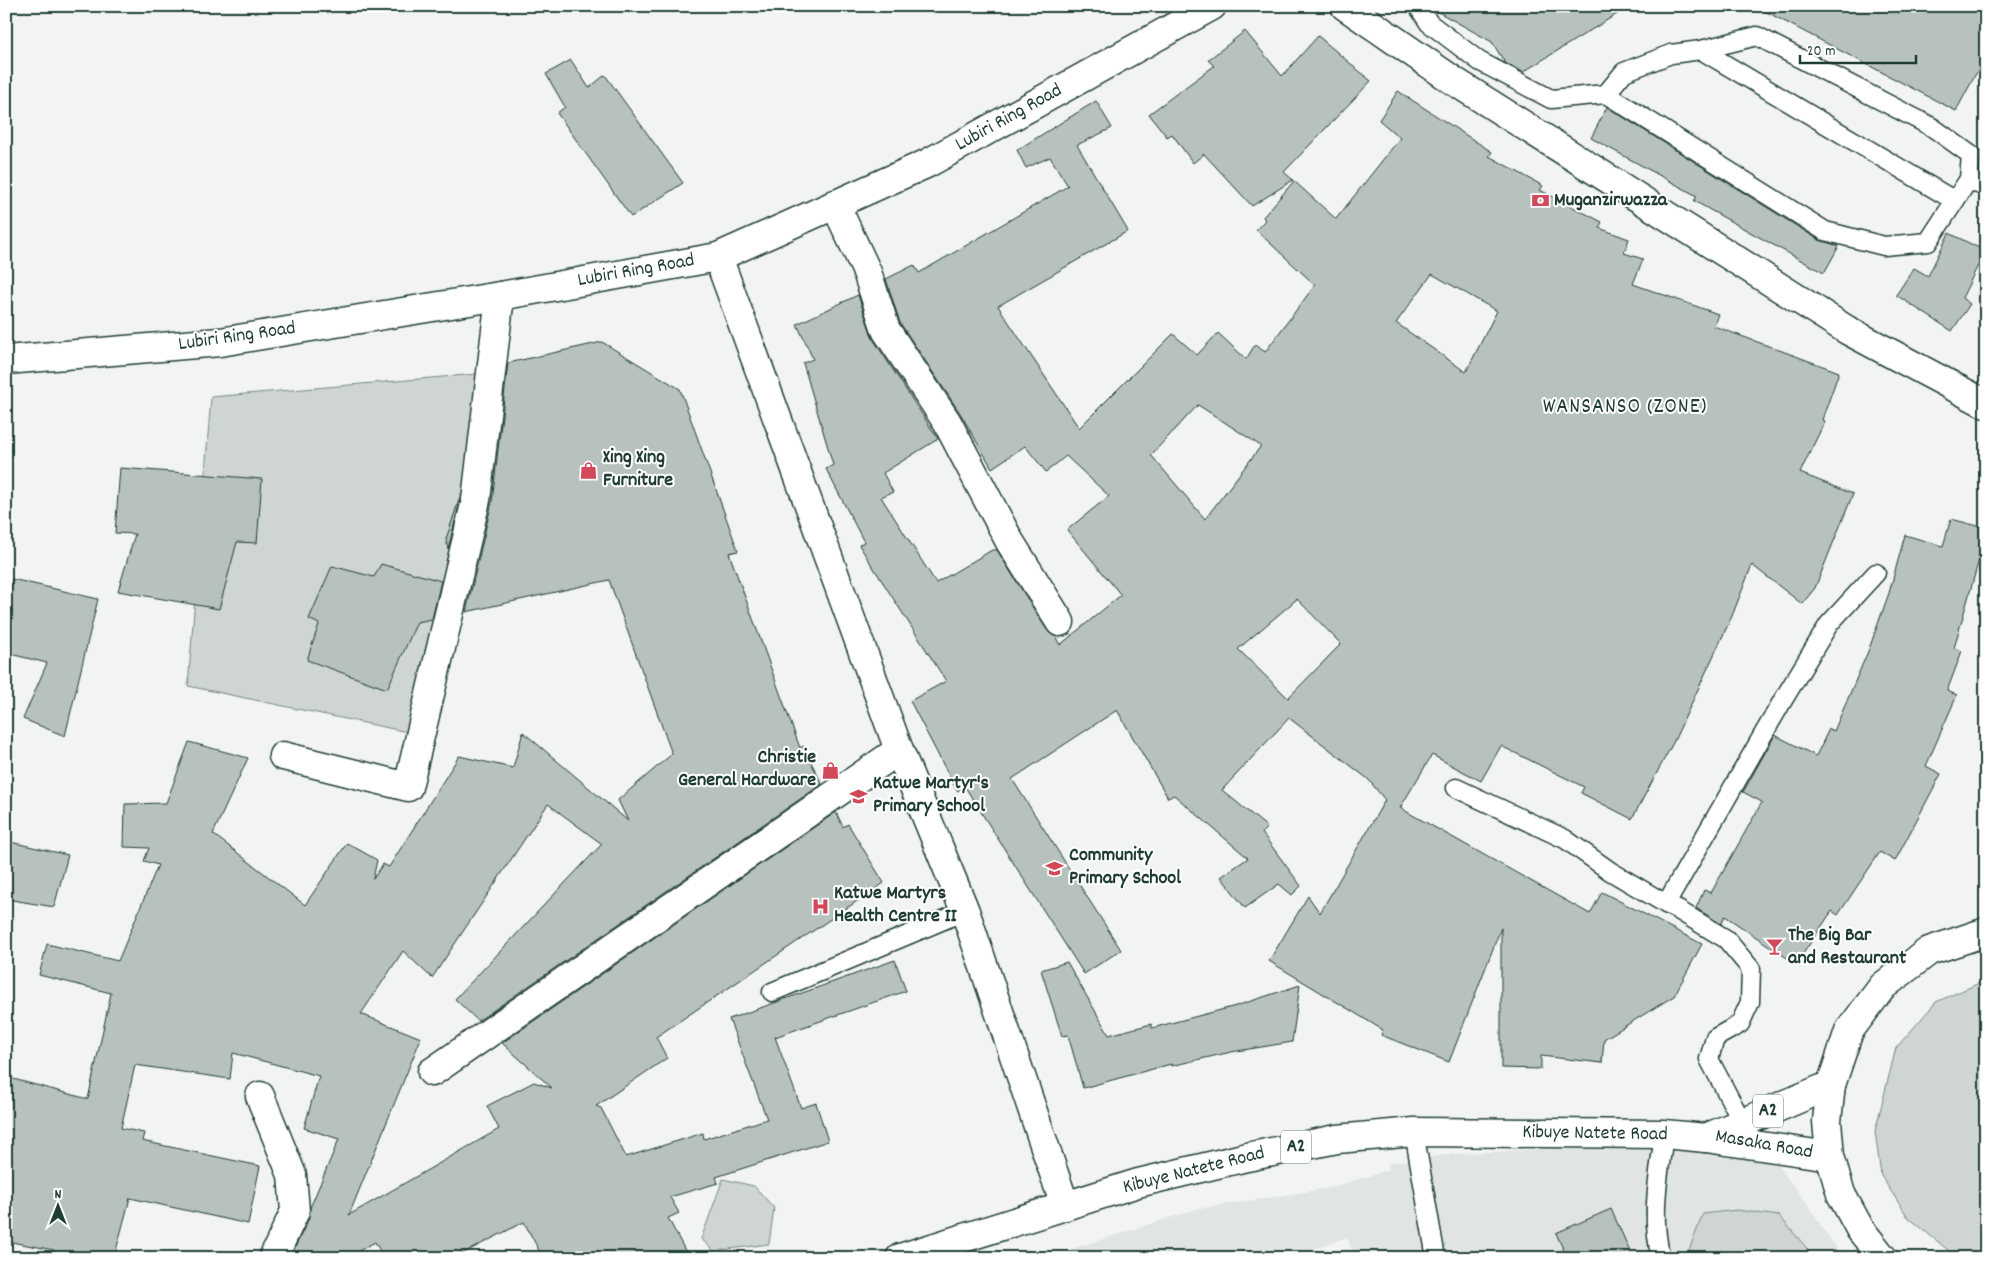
<svg xmlns="http://www.w3.org/2000/svg" width="1992" height="1264" font-family="Dekko,sans-serif">
	<style>
		.built { fill: #e0e4e3 }
		.green { fill: #ced5d3; stroke: #768984 }
		.building { fill: #b7c1bd; stroke: #1f3d34; fill-rule: evenodd }
		.lines { fill: none; stroke-linecap: round; stroke-linejoin: round }
		.lane-casing { stroke: #1f3d34; stroke-width: 21 }
		.street-casing { stroke: #1f3d34; stroke-width: 31 }
		.secondary-casing { stroke: #1f3d34; stroke-width: 31 }
		.primary-casing { stroke: #1f3d34; stroke-width: 31 }
		.highway-casing { stroke: #1f3d34; stroke-width: 31 }
		.lane { stroke: #fff; stroke-width: 18 }
		.street { stroke: #fff; stroke-width: 28 }
		.secondary { stroke: #fff; stroke-width: 28 }
		.primary { stroke: #fff; stroke-width: 28 }
		.highway { stroke: #fff; stroke-width: 28 }
		.labels { text-anchor: middle; dominant-baseline: central; stroke-width: 4; stroke-linejoin: round; paint-order: stroke }
		.shield { fill: #fff; stroke: #627771; stroke-width: 1 }
		.shield-label { font-size: 19px; font-weight: bold; fill: #1f3d34 }
		.street-label { font-size: 20px; fill: #1f3d34; stroke: #fff }
		.poi-label { font-size: 20px; font-weight: bold; fill: #1f3d34; stroke: #fff; text-anchor: start }
		.quarter-label { font-size: 22px; letter-spacing: 1px; fill: #1f3d34; stroke: #fff }
	</style>
	<rect width="100%" height="100%" fill="#f2f3f3"/>
	<filter id="ink" filterUnits="userSpaceOnUse"><feTurbulence type="fractalNoise" baseFrequency=".02" numOctaves="2"/><feDisplacementMap in="SourceGraphic" scale="10" xChannelSelector="R" yChannelSelector="G"/><feConvolveMatrix kernelMatrix="1 2 1 2 8 2 1 2 1" color-interpolation-filters="sRGB"/></filter>
	<g filter="url(#ink)">
		<polygon class="built" points="1562,1148 1683,1150 1776,1163 1802,1197 1843,1258 1355,1258 1347,1237 1297,1255 1293,1258 1065,1258 1063,1252 1197,1209 1330,1188 1389,1170 1388,1163 1453,1154"/>
		<g class="green">
			<polygon points="500,372 417,734 188,686 211,397"/>
			<polygon points="1986,980 1986,1258 1960,1258 1955,1256 1908,1217 1881,1176 1875,1131 1896,1048 1936,1002"/>
			<polygon points="723,1179 754,1186 774,1208 769,1244 714,1251 701,1239"/>
			<polygon points="1737,1210 1779,1216 1805,1246 1812,1258 1686,1258 1703,1214"/>
		</g>
		<g class="building">
			<polygon points="1431,6 1630,6 1523,72 1505,63 1492,42 1433,9"/>
			<polygon points="1755,6 1986,6 1986,55 1956,111"/>
			<polygon points="1245,31 1282,76 1318,36 1371,81 1284,172 1293,180 1252,206 1204,154 1193,163 1172,134 1167,137 1149,114 1214,66 1208,60"/>
			<polygon points="571,60 589,88 605,75 683,183 631,217 557,113 565,107 546,74"/>
			<path d="M1398,91L1492,152L1489,156L1543,186L1540,190L1602,222L1599,228L1629,239L1624,253L1643,259L1633,284L1718,314L1714,326L1839,372L1822,420L1825,421L1800,473L1853,494L1815,588L1802,604L1752,565L1732,616L1674,741L1632,819L1581,793L1584,787L1501,746L1481,781L1432,755L1400,808L1590,914L1602,892L1702,944L1674,996L1604,1039L1602,1063L1541,1056V1069L1501,1068V928L1449,1062L1381,1035L1383,1030L1269,961L1308,896L1320,913L1385,800L1368,779L1289,718L1222,790L1267,827L1262,833L1301,886L1292,895L1279,884L1245,908L1221,877L1248,858L1174,795L1168,798L1117,710L1012,779L1121,950L1084,974L965,787L957,791L910,701L946,681L859,545L864,542L826,469L833,465L803,363L813,359L797,324L858,295L873,339L938,439L883,473L893,492L881,497L936,583L992,550H997L1047,630L1055,636L1060,645L1121,595L1067,530L1109,496L1066,456L1046,472L1025,446L992,468L960,413L900,323L886,279L914,265L919,273L1068,186L1050,157L1026,168L1017,150L1096,101L1112,128L1077,145L1128,231L998,306L1079,428L1173,334L1197,355L1218,333L1246,359L1255,345L1265,352L1315,285L1256,230L1265,220L1263,217L1294,181L1336,219L1400,138L1379,120ZM1432,274L1497,311L1466,372L1396,323ZM1198,405L1261,446L1205,519L1151,455ZM1297,599L1341,644L1288,698L1238,649Z"/>
			<polygon points="1607,107 1819,240 1839,246 1824,273 1694,201 1697,196 1591,138"/>
			<polygon points="1949,233 1985,251 1962,298 1970,304 1952,331 1896,295 1914,268 1928,276"/>
			<polygon points="602,342 680,389 738,551 729,553 800,748 803,746 822,784 478,1021 455,999 602,844 548,804 432,978 403,951 361,1014 421,1038 349,1215 499,1129 487,1106 534,1082 552,1088 502,1043 836,812 843,827 848,824 884,883 656,1037 667,1058 596,1106 601,1108 626,1157 703,1133 704,1139 767,1119 729,1019 895,960 906,991 775,1037 801,1108 816,1103 828,1141 716,1177 718,1183 670,1197 679,1213 668,1218 689,1258 543,1258 524,1222 454,1258 384,1258 375,1242 346,1258 290,1258 309,1218 310,1208 339,1139 304,1128 319,1076 233,1053 230,1079 135,1065 121,1128 144,1133 142,1141 260,1166 248,1224 130,1198 114,1258 52,1258 54,1250 6,1241 6,1077 88,1099 111,993 39,975 47,944 118,961 158,865 144,861 149,848 124,847 125,804 166,803 189,742 248,758 213,834 305,905 347,843 377,860 373,879 383,864 389,867 459,756 513,768 523,732 628,821 618,800 672,754 609,580 466,612 492,502 508,363"/>
			<polygon points="120,468 262,479 257,543 237,542 219,609 118,591 135,534 115,533"/>
			<polygon points="461,494 461,497 448,549 446,539"/>
			<polygon points="1951,519 1986,528 1986,535 1954,648 1962,651 1947,691 1957,695 1926,766 1941,774 1895,861 1880,852 1838,915 1832,911 1796,964 1725,916 1721,924 1696,908 1704,890 1711,893 1762,802 1743,792 1775,735 1816,756 1829,729 1834,731 1869,649 1889,593 1905,535 1943,546"/>
			<polygon points="381,564 441,581 432,619 417,622 387,689 307,660 319,624 309,619 332,566 374,577"/>
			<polygon points="12,579 98,599 65,736 23,719 47,663 6,653 6,603"/>
			<polygon points="6,841 68,855 54,907 6,899"/>
			<polygon points="1067,962 1109,1035 1151,1024 1152,1028 1236,1006 1300,985 1292,1042 1231,1052 1171,1066 1171,1064 1083,1088 1068,1035 1062,1036 1041,970"/>
			<polygon points="1611,1209 1633,1258 1567,1258 1556,1233"/>
		</g>
		<g class="lines">
			<defs>
				<g id="lane">
					<polyline points="1418,6 1429,23 1479,61 1551,99 1606,94 1825,231 1884,246 1928,242 1969,179 1971,155 1932,127 1757,36 1701,50 1671,54 1624,72 1606,94"/>
					<polyline points="1701,50 1955,201"/>
					<polyline points="1969,179 1986,188"/>
					<polyline points="1456,788 1565,839 1610,871 1666,904"/>
					<polyline points="772,992 965,911"/>
					<polyline points="1742,1122 1709,1059 1715,1038 1740,1024 1750,1002 1751,969 1726,939 1678,910 1666,904 1783,700 1829,624 1876,573"/>
					<polyline points="1414,1132 1436,1258"/>
					<path d="M1661,1258C1650,1215 1659,1176 1664,1134"/>
				</g>
				<g id="street">
					<polyline points="1345,6 1454,81 1847,330 1986,404"/>
					<polyline points="835,204 867,272 886,330 947,422 1010,542 1060,622"/>
					<polyline points="718,257 899,750 965,911 1065,1206"/>
					<polyline points="283,756 408,787 476,500 500,296"/>
					<polyline points="432,1072 899,750"/>
					<polyline points="260,1096 292,1175 295,1211 273,1258"/>
				</g>
				<polyline id="secondary" points="6,360 220,342 500,296 718,257 928,163 1212,6"/>
				<g id="primary">
					<polyline points="1706,1138 1831,1085"/>
					<polyline points="900,1258 1138,1183 1247,1157 1337,1139 1414,1132 1664,1134 1706,1138 1830,1156"/>
				</g>
				<polyline id="highway" points="1883,1258 1860,1229 1841,1194 1830,1156 1827,1121 1831,1085 1849,1031 1883,986 1929,951 1986,932"/>
			</defs>
			<use href="#lane" class="lane-casing"/>
			<use href="#street" class="street-casing"/>
			<use href="#secondary" class="secondary-casing"/>
			<use href="#primary" class="primary-casing"/>
			<use href="#highway" class="highway-casing"/>
			<use href="#lane" class="lane"/>
			<use href="#street" class="street"/>
			<use href="#secondary" class="secondary"/>
			<use href="#primary" class="primary"/>
			<use href="#highway" class="highway"/>
		</g>
	</g>
	<defs>
		<symbol id="bank-bare" viewBox="-9 -9 18 18"><path d="M-6-4H6V4H-6ZM0-2.3a2.3 2.3 0 1 0 0 4.6a2.3 2.3 0 1 0 0-4.6Z" fill="#d1495b" stroke="#fff" stroke-width="2.5" paint-order="stroke"/></symbol>
		<symbol id="shop-bare" viewBox="-9 -9 18 18"><path d="M-5-2.5h2.3a2.7 3.5 0 0 1 5.4 0H5L5.5 6h-11ZM-1.5-2.5h3a1.5 2.3 0 0 0-3 0Z" fill="#d1495b" stroke="#fff" stroke-width="2.5" paint-order="stroke"/></symbol>
		<symbol id="school-bare" viewBox="-9 -9 18 18"><path d="M0-5L7-2L0 1L-7-2ZM-4 1L0 2.5L4 1V4Q0 6-4 4Z" fill="#d1495b" stroke="#fff" stroke-width="2.5" paint-order="stroke"/></symbol>
		<symbol id="hospital-bare" viewBox="-9 -9 18 18"><path d="M-5-5h3v3.5h4V-5h3V5h-3V1.5h-4V5h-3Z" fill="#d1495b" stroke="#fff" stroke-width="2.5" paint-order="stroke"/></symbol>
		<symbol id="bar-bare" viewBox="-9 -9 18 18"><path d="M-6-5H6L.8 .8V4.5H3.5V6h-7V4.5H-.8V.8Z" fill="#d1495b" stroke="#fff" stroke-width="2.5" paint-order="stroke"/></symbol>
	</defs>
	<g fill-rule="evenodd">
		<use href="#bank-bare" x="1528" y="188" width="25" height="25"/>
		<use href="#shop-bare" x="576" y="458" width="25" height="25"/>
		<use href="#shop-bare" x="818" y="758" width="25" height="25"/>
		<use href="#school-bare" x="846" y="784" width="25" height="25"/>
		<use href="#school-bare" x="1042" y="856" width="25" height="25"/>
		<use href="#hospital-bare" x="808" y="894" width="25" height="25"/>
		<use href="#bar-bare" x="1762" y="934" width="25" height="25"/>
	</g>
	<g class="labels">
		<g class="shield">
			<rect x="1753" y="1094.5" width="30" height="33" rx="4"/>
			<rect x="1281" y="1130.5" width="30" height="33" rx="4"/>
		</g>
		<g class="shield-label">
			<text x="1768" y="1111">A2</text>
			<text x="1296" y="1147">A2</text>
		</g>
		<g class="street-label">
			<text transform="translate(1009 118) rotate(-29)">Lubiri Ring Road</text>
			<text transform="translate(636 271) rotate(-10)">Lubiri Ring Road</text>
			<text transform="translate(237 337) rotate(-8)">Lubiri Ring Road</text>
			<text transform="translate(1595 1134) rotate(1)">Kibuye Natete Road</text>
			<text transform="translate(1764 1145) rotate(10)">Masaka Road</text>
			<text transform="translate(1194 1171) rotate(-14)">Kibuye Natete Road</text>
		</g>
		<g class="poi-label">
			<text x="1554" y="201">Muganzirwazza</text>
			<text x="603" y="458">Xing Xing<tspan x="603" dy="23">Furniture</tspan></text>
			<text x="816" y="758" text-anchor="end">Christie<tspan x="816" dy="23">General Hardware</tspan></text>
			<text x="873" y="784">Katwe Martyr's<tspan x="873" dy="23">Primary School</tspan></text>
			<text x="1069" y="856">Community<tspan x="1069" dy="23">Primary School</tspan></text>
			<text x="834" y="894">Katwe Martyrs<tspan x="834" dy="23">Health Centre II</tspan></text>
			<text x="1788" y="936">The Big Bar<tspan x="1788" dy="23">and Restaurant</tspan></text>
		</g>
		<g class="quarter-label">
			<text x="1625" y="407">WANSANSO (ZONE)</text>
		</g>
	</g>
	<rect width="1992" height="1264" fill="none" stroke="#fff" stroke-width="25"/>
	<rect x="12" y="12" width="1967" height="1239" fill="none" stroke="#1f3d34" stroke-width="2" filter="url(#ink)"/>
	<g transform="translate(58 1206)" stroke="#ffffff" stroke-width="4" paint-order="stroke">
	<path d="M0-4L9 19L0 12L-9 19Z" fill="#1f3d34"/>
	<text y="-8" font-size="14" font-weight="bold" text-anchor="middle" fill="#1f3d34">N</text>
	</g>
	<path d="M1800 55v8h116v-8" fill="none" stroke="#1f3d34" stroke-width="2.5"/>
	<text x="1807" y="55" font-size="15" fill="#1f3d34" stroke="#ffffff" stroke-width="4" paint-order="stroke">20 m</text>
</svg>
